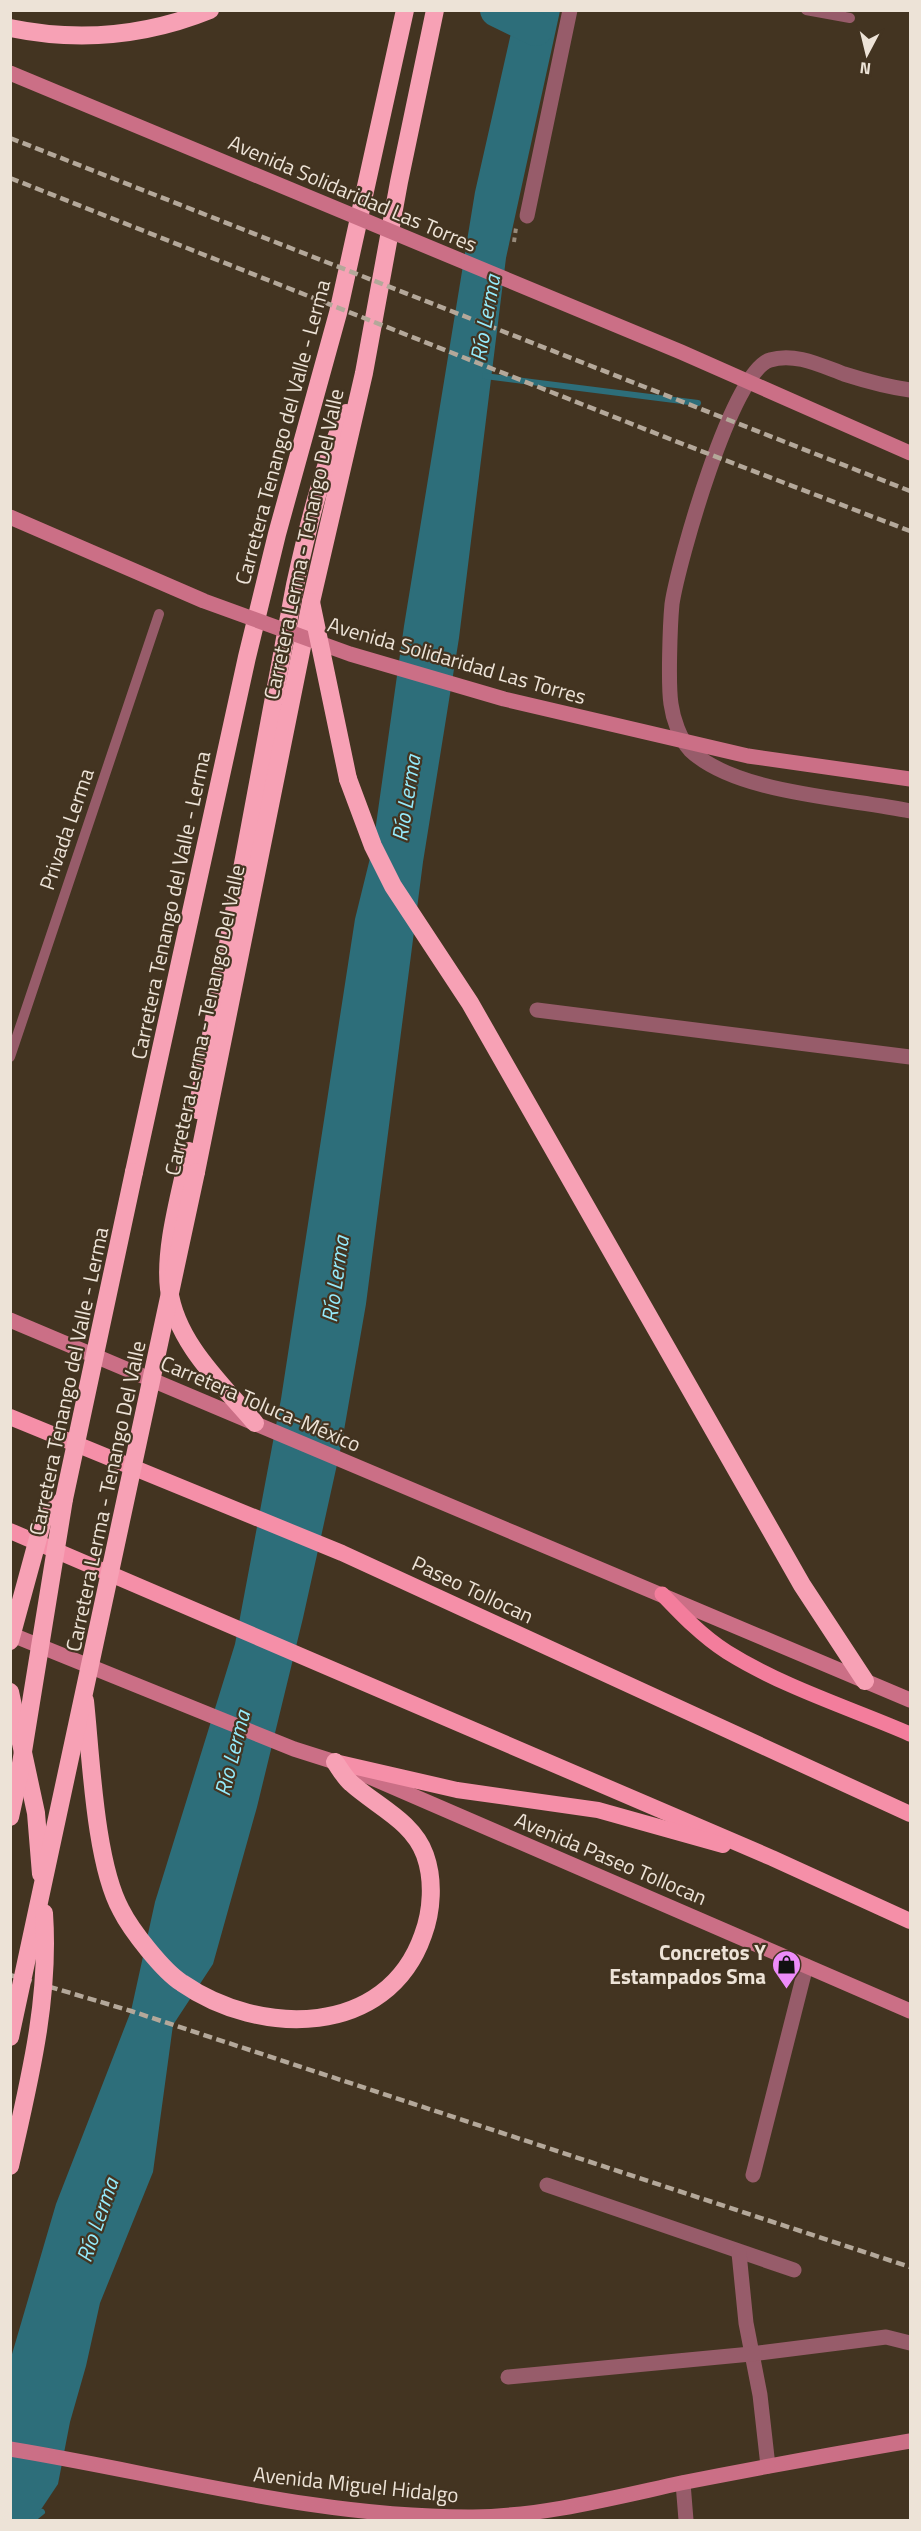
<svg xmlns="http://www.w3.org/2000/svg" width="921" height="2531" font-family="'Titillium Web',sans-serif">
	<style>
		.water { fill: #2d6e7a }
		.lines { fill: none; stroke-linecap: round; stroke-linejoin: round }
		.stream { stroke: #2d6e7a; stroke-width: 6 }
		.river { stroke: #2d6e7a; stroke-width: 34 }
		.path { stroke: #988b7b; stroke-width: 4; stroke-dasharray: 4.5 4.5; stroke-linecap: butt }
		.service { stroke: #975c6a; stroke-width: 10 }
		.minor { stroke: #975c6a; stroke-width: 15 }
		.secondary { stroke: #cb6f86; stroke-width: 15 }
		.primary { stroke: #f37d9c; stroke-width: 15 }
		.trunk { stroke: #f58fa8; stroke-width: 16 }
		.motorway { stroke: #f7a1b5; stroke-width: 18 }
		.rail { stroke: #b4a89a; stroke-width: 4.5; stroke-dasharray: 9 4.5; stroke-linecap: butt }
		.secondary-bridge { stroke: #cb6f86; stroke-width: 15 }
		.motorway-bridge { stroke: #f7a1b5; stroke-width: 18 }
		.labels { text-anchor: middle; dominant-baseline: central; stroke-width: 4.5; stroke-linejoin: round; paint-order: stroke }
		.street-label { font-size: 21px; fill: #ede3d7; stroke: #433421 }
		.poi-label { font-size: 21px; font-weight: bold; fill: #ede3d7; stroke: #433421; text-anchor: end }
		.water-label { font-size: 22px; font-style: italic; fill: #95ebfc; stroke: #433421 }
	</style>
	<rect width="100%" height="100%" fill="#433421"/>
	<polygon class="water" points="516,11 560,11 506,258 459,638 423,862 366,1304 342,1442 303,1618 257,1807 213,1964 173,2025 153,2172 100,2303 86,2366 70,2422 58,2484 34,2520 11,2520 10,2361 56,2204 131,2011 155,1902 235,1644 281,1399 355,919 373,846 404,626 475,192"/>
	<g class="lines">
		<g class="stream">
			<polyline points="485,376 698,403"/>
			<polyline points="32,2520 42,2512"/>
		</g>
		<polyline class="river" points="497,10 536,29"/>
		<polyline class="path" points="514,242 516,228"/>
		<g class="service">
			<polyline points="806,10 850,18"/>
			<polyline points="10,1057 159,614"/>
		</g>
		<g class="minor">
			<polyline points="527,216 570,10"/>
			<path d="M910,390C888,387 866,381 844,374C822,366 795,352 770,360C732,371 678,564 672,604C670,625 668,685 671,704C673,719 680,739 690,750C736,794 848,798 910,811"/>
			<polyline points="537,1010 910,1057"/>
			<polyline points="753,2175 806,1966"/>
			<polyline points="547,2185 794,2270"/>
			<polyline points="739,2253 746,2323 760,2395 768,2466"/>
			<polyline points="508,2377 751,2354 886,2337 910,2343"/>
			<polyline points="683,2483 686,2520"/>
		</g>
		<g class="secondary">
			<polyline points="10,1320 910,1700"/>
			<polyline points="10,1634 294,1749 335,1762 910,2011"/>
			<path d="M10,2449C163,2474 317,2518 473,2517C543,2516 612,2498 681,2483C757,2468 834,2454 910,2441"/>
		</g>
		<path class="primary" d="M662,1594C682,1615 702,1636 727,1652C783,1687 850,1708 910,1734"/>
		<g class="trunk">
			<polyline points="10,1417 342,1553 910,1814"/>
			<polyline points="10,1531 772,1858 910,1921"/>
			<polyline points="335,1762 457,1790 598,1810 723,1845"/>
		</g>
		<g class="motorway">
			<path d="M10,28C78,42 146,36 210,10"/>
			<polyline points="348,779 373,846 393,886 470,1003 802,1585 865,1681"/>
			<path d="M197,1110L295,585C308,526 322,469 346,413"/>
			<path d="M189,1151C181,1192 164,1247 169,1289C176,1343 222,1384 255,1423"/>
			<polyline points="134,1172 247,657 277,534 338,313 405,10"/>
			<polyline points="196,1172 311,602 364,373 399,182 435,10"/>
			<path d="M85,1701C91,1757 95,1863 121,1910C131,1930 163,1971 182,1983C260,2037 387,2038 423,1935C432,1911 434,1880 425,1855C413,1821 376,1806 351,1783C345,1778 340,1769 335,1762"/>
		</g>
		<g class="rail">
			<polyline points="10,138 910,491"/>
			<polyline points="10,178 675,441 910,531"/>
			<polyline points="10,1975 131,2011 910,2267"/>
		</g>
		<g class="secondary-bridge">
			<polyline points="10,73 681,352 910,453"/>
			<polyline points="10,517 204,601 350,654 504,699 748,756 910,779"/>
		</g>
		<g class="motorway-bridge">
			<polyline points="311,602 348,779"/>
			<polyline points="10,1641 43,1520 64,1499"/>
			<polyline points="10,1692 36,1813 41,1874"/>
			<polyline points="10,1817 19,1776 64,1499 134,1172"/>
			<polyline points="10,2037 196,1172"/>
			<path d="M10,2166C29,2082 50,2000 44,1913"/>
		</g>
	</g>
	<defs>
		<symbol id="shop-pin" viewBox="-11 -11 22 30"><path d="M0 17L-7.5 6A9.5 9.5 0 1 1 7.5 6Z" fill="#ed8cf9" stroke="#433421"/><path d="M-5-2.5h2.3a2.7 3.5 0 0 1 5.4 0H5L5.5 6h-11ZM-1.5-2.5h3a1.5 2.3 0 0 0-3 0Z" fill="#111"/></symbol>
	</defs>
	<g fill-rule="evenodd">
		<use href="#shop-pin" x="770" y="1948" width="33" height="45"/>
	</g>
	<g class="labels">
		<g class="street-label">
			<text transform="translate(353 193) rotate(23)">Avenida Solidaridad Las Torres</text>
			<text transform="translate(282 432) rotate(-75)">Carretera Tenango del Valle - Lerma</text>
			<text transform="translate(303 544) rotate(-78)">Carretera Lerma - Tenango Del Valle</text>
			<text transform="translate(457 660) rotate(16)">Avenida Solidaridad Las Torres</text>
			<text transform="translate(66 829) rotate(-71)">Privada Lerma</text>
			<text transform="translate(170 905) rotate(-78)">Carretera Tenango del Valle - Lerma</text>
			<text transform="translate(204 1020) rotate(-78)">Carretera Lerma - Tenango Del Valle</text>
			<text transform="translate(68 1381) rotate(-78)">Carretera Tenango del Valle - Lerma</text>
			<text transform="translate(261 1403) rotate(23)">Carretera Toluca-México</text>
			<text transform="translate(105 1496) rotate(-78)">Carretera Lerma - Tenango Del Valle</text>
			<text transform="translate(473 1589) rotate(25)">Paseo Tollocan</text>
			<text transform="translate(611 1858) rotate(23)">Avenida Paseo Tollocan</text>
			<text transform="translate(356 2484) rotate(6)">Avenida Miguel Hidalgo</text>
		</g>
		<g class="poi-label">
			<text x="766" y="1952">Concretos Y<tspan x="766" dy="24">Estampados Sma</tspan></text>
		</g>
		<g class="water-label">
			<text transform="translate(485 318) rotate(-80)">Río Lerma</text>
			<text transform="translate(406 798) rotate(-81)">Río Lerma</text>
			<text transform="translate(335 1279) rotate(-82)">Río Lerma</text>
			<text transform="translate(232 1753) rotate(-76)">Río Lerma</text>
			<text transform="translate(97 2220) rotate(-71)">Río Lerma</text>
		</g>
	</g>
	<rect width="921" height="2531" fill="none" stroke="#ede3d7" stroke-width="24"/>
	<g transform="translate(867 54) rotate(187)" stroke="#433421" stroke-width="4.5" paint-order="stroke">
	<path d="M0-4.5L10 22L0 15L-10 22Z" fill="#ede3d7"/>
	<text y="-9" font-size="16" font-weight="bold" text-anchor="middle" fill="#ede3d7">N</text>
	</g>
</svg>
